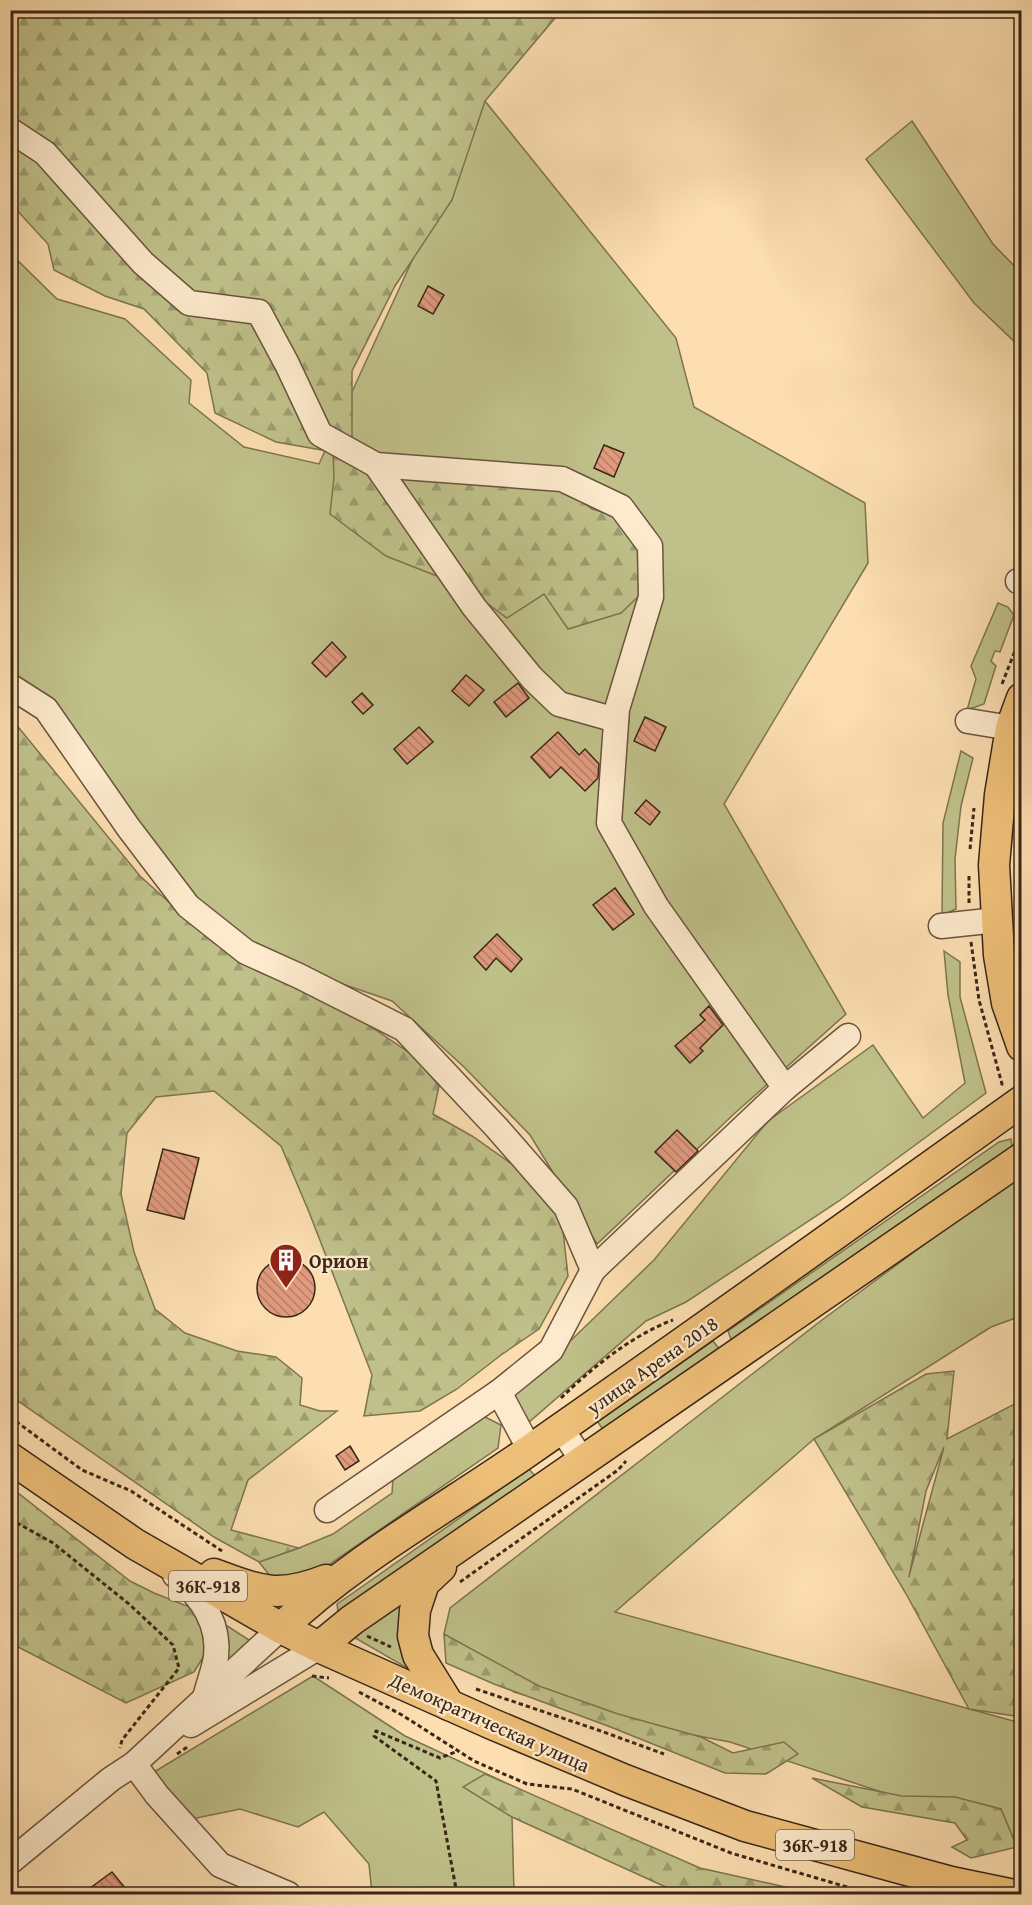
<svg xmlns="http://www.w3.org/2000/svg" width="1032" height="1905" font-family="'Gentium Book Plus',serif">
	<style>
		.green { fill: #c0c18a; stroke: #7d7450; stroke-width: 1.5 }
		.forest { fill: url(#forest-firs); stroke: #7d7450; stroke-width: 1.5; fill-rule: evenodd }
		.building { fill: url(#building-back-hatch); stroke: #3a2617; stroke-width: 1.5 }
		.lines { fill: none; stroke-linecap: round; stroke-linejoin: round }
		.minor-casing { stroke: #6a543d; stroke-width: 27 }
		.major-casing { stroke: #3a2617; stroke-width: 33 }
		.path { stroke: #3a2617; stroke-width: 3; stroke-dasharray: 4.5 3; stroke-linecap: butt }
		.minor { stroke: #fdeacc; stroke-width: 24 }
		.major { stroke: #eebf78; stroke-width: 30 }
		.labels { text-anchor: middle; dominant-baseline: central; stroke-width: 4.5; stroke-linejoin: round; paint-order: stroke }
		.shield { fill: #fdeacc; stroke: #74614d; stroke-width: 1.5 }
		.shield-label { font-size: 18px; font-weight: bold; fill: #3a2617 }
		.poi-label { font-size: 20px; font-weight: bold; fill: #3a2617; stroke: #fdeacc; text-anchor: start }
		.street-label { font-size: 20px; fill: #3a2617; stroke: #fdeacc }
	</style>
	<defs>
		<pattern id="forest-firs" width="22" height="20" patternUnits="userSpaceOnUse" patternTransform="scale(1.5)"><rect width="22" height="20" fill="#c0c18a"/><path d="M5 1l3.5 6h-7zM16 11l3.5 6h-7z" fill="#9d9d70"/></pattern>
		<pattern id="building-back-hatch" width="6" height="6" patternUnits="userSpaceOnUse" patternTransform="scale(1.5)"><rect width="6" height="6" fill="#e09a7e"/><path d="M-1 5l2 2M0 0l6 6M5-1l2 2" fill="none" stroke="#b77d66"/></pattern>
	</defs>
	<rect width="100%" height="100%" fill="#fcdeb0"/>
	<filter id="stains"><feTurbulence type="fractalNoise" baseFrequency=".00333" numOctaves="4"/><feColorMatrix values="0 0 0 0 .2 0 0 0 0 .09 0 0 0 0 .02 0 0 0 .5 -.17"/></filter>
	<radialGradient id="worn" r=".72"><stop offset=".6" stop-color="#630" stop-opacity="0"/><stop offset="1" stop-color="#630" stop-opacity=".3"/></radialGradient>
	<g class="green">
		<polygon points="485,101 676,338 694,407 865,503 868,563 724,804 846,1014 735,1113 597,1244 530,1135 464,1067 392,1001 261,956 207,914 148,838 51,699 11,672 10,253 57,299 125,319 191,380 189,403 244,447 319,464"/>
		<polygon points="912,121 993,244 1021,273 1021,348 974,303 866,159"/>
		<polygon points="998,603 1008,607 1014,615 1000,652 995,651 991,661 996,666 984,704 967,710 976,679 971,666"/>
		<polygon points="961,751 973,758 961,806 955,859 956,909 942,915 943,823"/>
		<path d="M1021,818V979C1014,925 1014,871 1021,818Z"/>
		<polygon points="944,951 960,962 960,997 986,1093 839,1201 686,1302 646,1321 529,1422 510,1393 561,1350 654,1260 768,1121 873,1045 923,1118 965,1083 948,995"/>
		<polygon points="1011,1139 1012,1146 1008,1154 732,1342 728,1331 999,1142"/>
		<polygon points="1021,1173 1021,1316 991,1327 814,1439 615,1612 1021,1723 1021,1838 730,1742 629,1723 514,1692 444,1634 450,1608 822,1320"/>
		<polygon points="713,1341 720,1350 604,1431 597,1421"/>
		<polygon points="485,1417 501,1425 498,1448 314,1575 274,1581 259,1562 299,1548 333,1534 392,1493 393,1478 474,1421"/>
		<polygon points="529,1469 538,1479 344,1614 338,1612 337,1604 353,1593"/>
		<polygon points="417,1591 421,1676 350,1635"/>
		<polygon points="221,1622 249,1640 249,1645 227,1668"/>
		<polygon points="313,1676 405,1736 532,1795 512,1817 514,1894 372,1894 369,1864 324,1812 298,1827 240,1809 192,1819 154,1772"/>
	</g>
	<g class="forest">
		<polygon points="11,11 561,11 485,101 452,200 395,286 352,371 352,441 376,476 566,489 592,509 613,515 641,540 643,592 621,613 568,629 544,594 507,618 477,596 442,578 386,556 330,514 334,478 333,452 276,442 215,413 207,373 144,309 105,296 54,270 48,244 13,206 11,208"/>
		<polygon points="10,717 140,876 214,943 275,977 345,1009 417,1058 439,1086 433,1114 472,1136 519,1169 562,1222 568,1276 539,1329 501,1355 457,1389 420,1411 364,1416 372,1375 309,1212 281,1146 214,1091 156,1097 127,1133 121,1194 134,1252 155,1309 185,1333 237,1351 276,1357 302,1378 300,1405 320,1411 337,1411 248,1480 231,1530 299,1548 259,1562 214,1537 11,1396"/>
		<path d="M954,1371L947,1439L1013,1405L1021,1397V1717L969,1709L905,1592L814,1439L926,1374ZM944,1447L909,1576V1577L926,1491Z"/>
		<polygon points="10,1490 18,1493 130,1581 154,1593 192,1608 206,1632 207,1651 194,1672 126,1703 18,1647 10,1630"/>
		<polygon points="444,1634 539,1686 618,1714 701,1737 733,1753 784,1742 798,1754 766,1774 725,1773 608,1726 494,1684 446,1663"/>
		<polygon points="485,1774 700,1868 817,1894 681,1894 512,1817 463,1787"/>
		<polygon points="812,1778 902,1796 955,1797 1001,1809 1017,1847 971,1858 952,1847 967,1840 955,1823 862,1807"/>
	</g>
	<g class="building">
		<polygon points="428,286 444,295 433,314 418,306"/>
		<polygon points="604,445 624,453 614,477 594,468"/>
		<polygon points="332,642 346,657 326,677 312,663"/>
		<polygon points="466,675 484,690 469,706 452,691"/>
		<polygon points="518,683 529,698 506,717 494,702"/>
		<polygon points="362,693 373,705 363,714 352,702"/>
		<polygon points="645,717 666,727 655,751 634,741"/>
		<polygon points="419,727 433,742 407,764 394,749"/>
		<polygon points="558,732 579,755 585,749 599,764 598,778 585,791 561,767 550,778 531,757"/>
		<polygon points="646,800 660,812 650,825 635,813"/>
		<polygon points="615,888 634,914 613,930 593,905"/>
		<polygon points="497,934 522,959 511,972 496,958 486,970 474,957"/>
		<polygon points="709,1006 723,1025 700,1048 703,1051 690,1063 675,1046 705,1020 700,1015"/>
		<polygon points="677,1130 698,1151 676,1172 655,1152"/>
		<polygon points="163,1149 199,1158 184,1219 147,1210"/>
		<circle cx="286" cy="1288" r="29"/>
		<polygon points="350,1446 359,1461 345,1470 336,1456"/>
		<polygon points="112,1872 130,1894 82,1894"/>
	</g>
	<g class="lines">
		<defs>
			<g id="minor">
				<polyline points="10,130 45,153 143,263 189,303 259,312 287,364 320,434 376,465 562,479 621,507 650,546 651,597 617,709 609,823 656,906 785,1088 593,1270 566,1207 497,1128 404,1029 299,976 246,952 188,906 128,827 46,709 10,686"/>
				<polyline points="376,465 474,607 532,678 559,704 616,720"/>
				<polyline points="1018,581 1022,582"/>
				<polyline points="968,721 1011,728"/>
				<polyline points="941,926 997,920"/>
				<polyline points="785,1088 848,1036"/>
				<polyline points="499,1392 530,1450"/>
				<polyline points="561,1428 582,1460"/>
				<polyline points="327,1510 499,1392 551,1350 593,1270"/>
				<path d="M175,1575C200,1595 220,1622 216,1657C214,1670 208,1685 205,1698"/>
				<polyline points="191,1725 319,1647"/>
				<polyline points="134,1764 157,1795 220,1865 288,1894"/>
				<polyline points="10,1862 111,1779 134,1764 281,1628"/>
			</g>
			<g id="major">
				<polyline points="1022,698 1011,728 1000,795 994,865 999,955 1007,1003 1022,1046"/>
				<polyline points="10,1458 135,1544 281,1628 319,1647 492,1724 625,1780 745,1826 951,1882 1009,1894"/>
				<polyline points="441,1567 424,1583 415,1610 413,1636 418,1655 449,1705"/>
				<path d="M214,1574C260,1591 278,1599 326,1580"/>
				<path d="M281,1628C355,1558 447,1508 530,1450C695,1335 858,1218 1022,1101"/>
				<polyline points="319,1647 352,1620 1022,1158"/>
			</g>
		</defs>
		<use href="#minor" class="minor-casing"/>
		<use href="#major" class="major-casing"/>
		<g class="path">
			<polyline points="1002,684 1022,633"/>
			<polyline points="970,849 974,808"/>
			<polyline points="969,903 969,873"/>
			<polyline points="971,942 979,1000 1002,1084 1001,1088"/>
			<path d="M561,1398C593,1367 631,1336 673,1320"/>
			<polyline points="10,1417 82,1470 131,1491 222,1551"/>
			<polyline points="10,1519 53,1543 129,1604 173,1645 179,1668 122,1740 120,1748"/>
			<polyline points="460,1582 618,1470 626,1461"/>
			<polyline points="367,1636 391,1647"/>
			<polyline points="312,1676 329,1678"/>
			<polyline points="476,1689 598,1730 664,1754"/>
			<polyline points="359,1692 402,1715 474,1761 527,1784 572,1789 731,1853 871,1894"/>
			<polyline points="177,1754 189,1746"/>
			<polyline points="457,1894 436,1781 374,1736 376,1731 440,1758 458,1751"/>
		</g>
		<use href="#minor" class="minor"/>
		<use href="#major" class="major"/>
	</g>
	<defs>
		<symbol id="building-pin" viewBox="-11 -11 22 30"><path d="M0 17L-7.5 6A9.5 9.5 0 1 1 7.5 6Z" fill="#8f2418" stroke="#fdeacc"/><path d="M-4-6H4V6H1V3H-1V6H-4ZM-2.5-4.3h1.7v1.8h-1.7ZM.8-4.3h1.7v1.8H.8ZM-2.5-1h1.7V.8h-1.7ZM.8-1h1.7V.8H.8Z" fill="#fff"/></symbol>
	</defs>
	<g fill-rule="evenodd">
		<use href="#building-pin" x="267" y="1241" width="38" height="52"/>
	</g>
	<g class="labels">
		<g class="shield">
			<rect x="169" y="1571" width="78" height="30" rx="4.5"/>
			<rect x="776" y="1830" width="78" height="30" rx="4.5"/>
		</g>
		<g class="shield-label">
			<text x="208" y="1586">36К-918</text>
			<text x="815" y="1845">36К-918</text>
		</g>
		<g class="poi-label">
			<text x="309" y="1260">Орион</text>
		</g>
		<g class="street-label">
			<text transform="translate(652 1365) rotate(-35)">улица Арена 2018</text>
			<text transform="translate(490 1722) rotate(24)">Демократическая улица</text>
		</g>
	</g>
	<rect width="1032" height="1905" fill="none" stroke="#fcdeb0" stroke-width="36"/>
	<rect x="12" y="12" width="1008" height="1881" fill="none" stroke="#3a2617" stroke-width="3"/>
	<rect x="18" y="18" width="996" height="1869" fill="none" stroke="#3a2617" stroke-width="1.5"/>
	<rect width="100%" height="100%" filter="url(#stains)"/>
	<rect width="100%" height="100%" fill="url(#worn)"/>
</svg>
